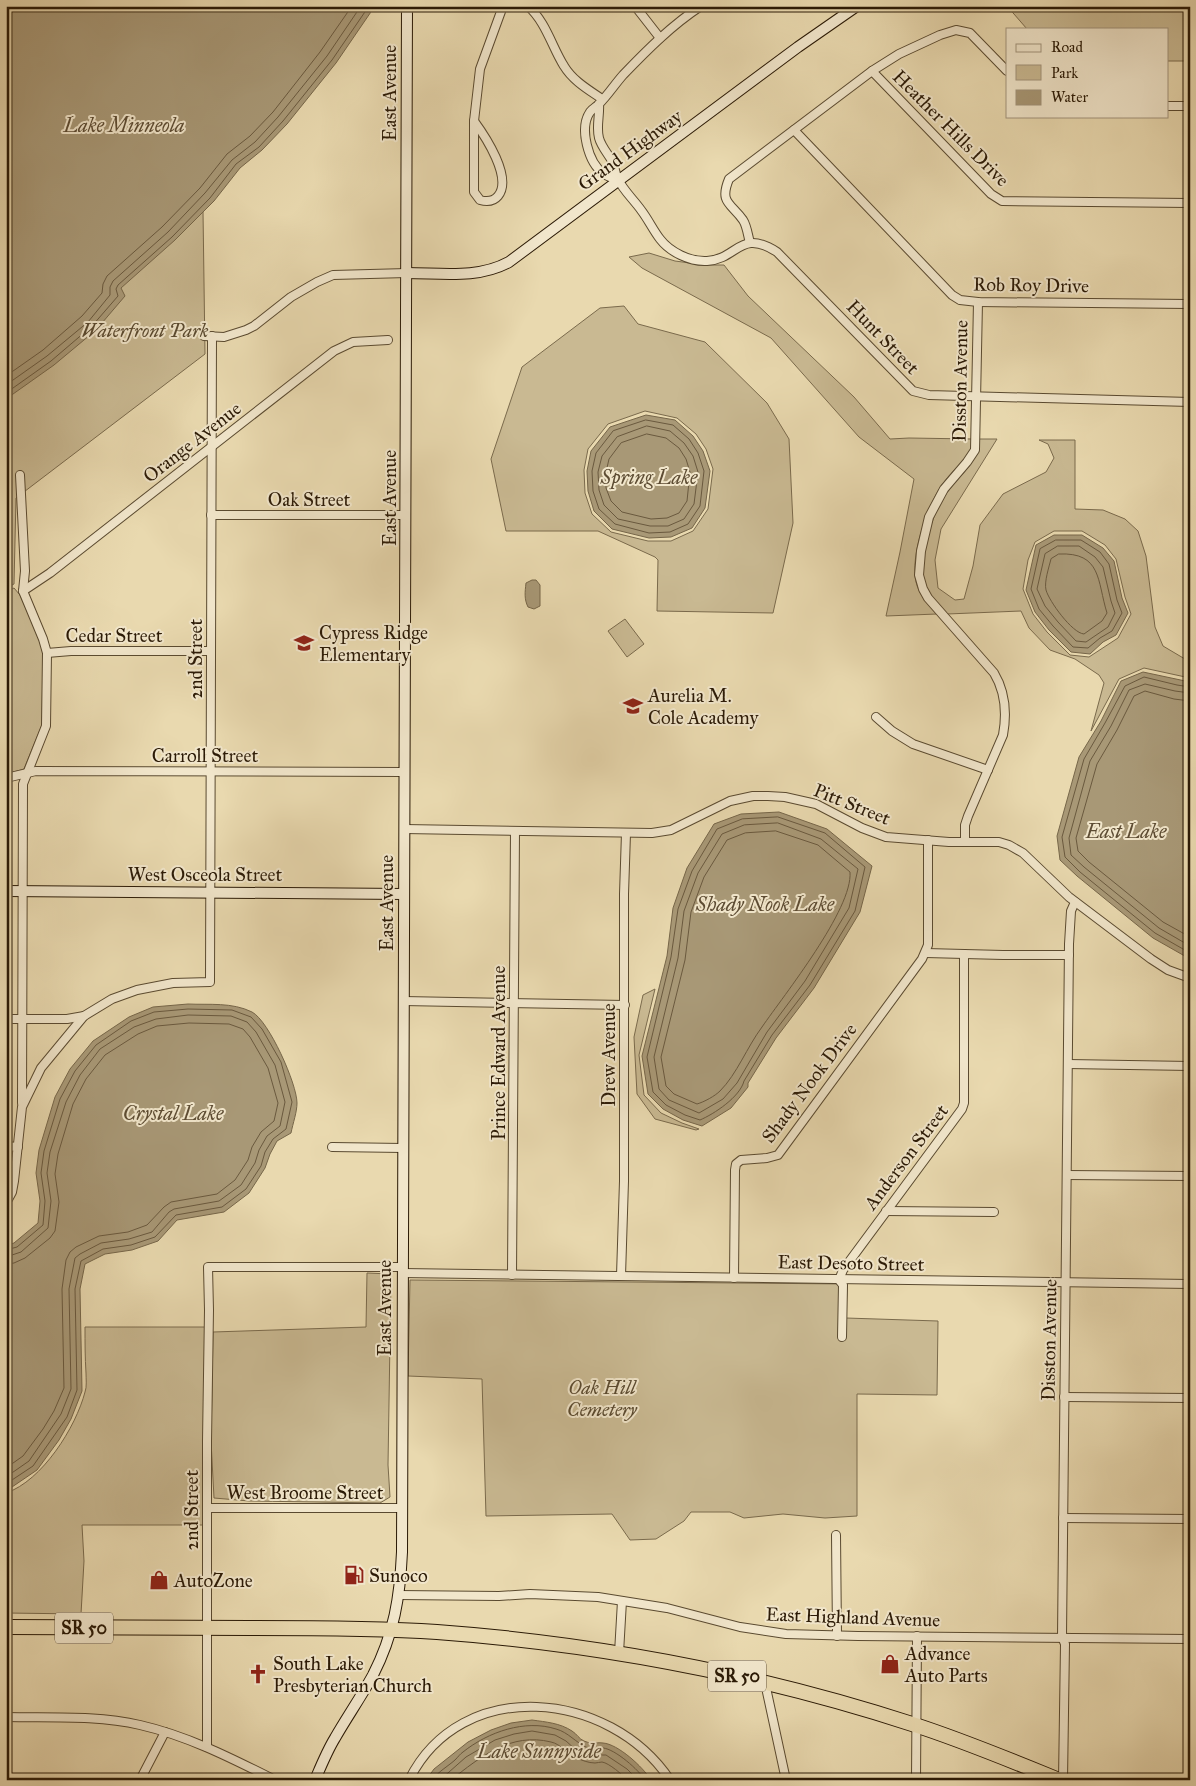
<svg xmlns="http://www.w3.org/2000/svg" width="1196" height="1786" font-family="'IM FELL Great Primer',serif">
	<style>
		.green { fill: #c9b992; stroke: #7a6a4c; fill-rule: evenodd }
		.water { fill: #a89876; stroke: #766649 }
		.lines { fill: none; stroke-linecap: round; stroke-linejoin: round }
		.shore { stroke: #6a593e; stroke-width: 1 }
		.street-casing { stroke: #5a4a30; stroke-width: 10 }
		.secondary-casing { stroke: #2b1a06; stroke-width: 12 }
		.highway-casing { stroke: #2b1a06; stroke-width: 16 }
		.street { stroke: #f1e6cb; stroke-width: 8 }
		.secondary { stroke: #f1e6cb; stroke-width: 10 }
		.highway { stroke: #e9d9af; stroke-width: 14 }
		.labels { text-anchor: middle; dominant-baseline: central; stroke-width: 4; stroke-linejoin: round; paint-order: stroke }
		.shield { fill: #f1e6cb; stroke: #665741; stroke-width: 1 }
		.shield-label { font-size: 18px; font-weight: bold; fill: #2b1a06 }
		.street-label { font-size: 19px; fill: #2b1a06; stroke: #f1e6cb }
		.park-label { font-size: 19px; font-style: italic; fill: #5a4a30; stroke: #f1e6cb }
		.poi-label { font-size: 19px; fill: #2b1a06; stroke: #f1e6cb; text-anchor: start }
		.water-label { font-size: 20px; font-style: italic; fill: #5d4c33; stroke: #f1e6cb }
	</style>
	<rect width="100%" height="100%" fill="#e9d9af"/>
	<filter id="stains"><feTurbulence type="fractalNoise" baseFrequency=".004" numOctaves="4"/><feColorMatrix values="0 0 0 0 .2 0 0 0 0 .09 0 0 0 0 .02 0 0 0 .5 -.17"/></filter>
	<radialGradient id="worn" r=".72"><stop offset=".6" stop-color="#630" stop-opacity="0"/><stop offset="1" stop-color="#630" stop-opacity=".3"/></radialGradient>
	<g class="green">
		<polygon points="1007,6 1188,6 1189,61 1167,61 1167,29 1027,29"/>
		<polygon points="203,211 205,354 16,498 14,584 6,588 6,374"/>
		<path d="M649,253L675,261L705,265H724L748,296L854,397L890,439L909,438L972,439L971,449L969,454C960,465 949,474 941,486C927,508 910,556 916,582C919,595 929,605 937,614L886,616L900,552L914,479L859,437L771,338L642,268L629,257Z"/>
		<path d="M624,306L638,324L705,342L767,403L789,439L793,523L773,613L657,611L658,560L655,557L598,531H506L491,459L522,367L600,308ZM645,411L677,418L696,434L706,449L713,469L708,509L693,531L671,541H648L611,532L592,514L585,493L584,470L588,449L608,424Z"/>
		<path d="M979,439H997L941,529L935,560L938,588L955,600L964,599L973,566L980,525L1003,494L1046,472L1054,458L1048,444L1039,440H1075V509L1103,510L1125,519L1138,531L1146,556L1155,627L1163,646L1190,662V678L1144,668L1119,679L1091,731L1104,683L1099,675L1075,659L1050,650L1029,628L1021,611L947,614C940,606 931,597 926,587C915,562 933,510 949,490C963,471 978,463 979,439ZM1082,531L1105,545L1116,559L1125,597L1131,614L1118,638L1089,657L1070,655L1047,632L1033,614L1023,589L1028,560L1035,542L1054,531Z"/>
		<polygon points="14,588 20,595 40,641 43,653 42,725 24,769 6,774 6,696 9,691 10,656 6,644 6,592"/>
		<polygon points="625,619 644,644 627,657 608,631"/>
		<polygon points="655,989 639,1055 644,1095 661,1113 682,1123 699,1129 696,1130 655,1119 637,1094 634,1037 643,995"/>
		<polygon points="367,1273 390,1274 391,1277 388,1465 390,1497 380,1503 249,1501 214,1498 211,1441 213,1332 366,1327"/>
		<polygon points="410,1280 847,1284 846,1318 938,1321 937,1395 857,1394 857,1516 825,1518 783,1514 744,1518 730,1512 691,1512 684,1521 656,1539 630,1540 612,1514 486,1516 482,1379 408,1376"/>
		<path d="M85,1327H205L204,1525H82L84,1561L81,1614L6,1613V1493C42,1481 76,1427 85,1392C87,1387 86,1379 86,1373C85,1358 85,1342 85,1327Z"/>
	</g>
	<g class="water">
		<polygon points="6,6 375,6 336,63 287,124 262,150 240,168 214,201 175,240 121,288 125,296 96,330 54,365 6,399"/>
		<polygon points="646,415 675,420 693,436 703,451 710,471 705,508 692,528 671,537 649,538 612,529 594,511 588,491 587,471 591,451 610,427"/>
		<polygon points="1054,535 1082,535 1103,548 1114,561 1122,598 1128,613 1116,635 1103,642 1090,654 1071,652 1049,630 1035,612 1026,590 1036,545"/>
		<path d="M532,580H536L540,585V606L534,609L528,607C524,599 525,592 526,583Z"/>
		<polygon points="1143,672 1190,682 1190,959 1153,938 1077,876 1060,860 1057,836 1079,757 1101,721 1121,681"/>
		<polygon points="779,812 827,829 872,866 860,912 814,988 776,1038 748,1083 748,1087 731,1108 702,1126 683,1120 663,1109 648,1094 642,1056 667,956 673,908 687,868 714,824 741,814"/>
		<path d="M188,1004C209,1005 232,1002 252,1012C269,1021 297,1084 297,1103C297,1112 293,1123 291,1133L277,1141L270,1154L265,1168L249,1193L224,1212L177,1220L158,1241L132,1250L105,1254L85,1264L80,1289L82,1391L71,1419L59,1440L37,1470L12,1487L6,1489V1246L14,1243L38,1223L40,1201L36,1173L39,1150L55,1097L70,1069L93,1041L129,1017L153,1007Z"/>
		<path d="M532,1720C546,1722 560,1723 572,1731C577,1734 579,1739 584,1741C594,1745 594,1742 603,1743C618,1744 643,1767 651,1780H426L434,1769L468,1742L491,1730L511,1723Z"/>
	</g>
	<g class="lines">
		<g class="shore">
			<polyline points="6,376 43,350 82,316 102,293 103,284 107,276 162,227 200,188 227,154 250,136 273,112 320,52 352,6"/>
			<polyline points="6,385 47,356 88,322 110,295 110,287 113,281 168,232 205,193 232,160 255,142 278,117 327,56 361,6"/>
			<polyline points="6,393 51,361 92,326 118,296 116,289 118,285 172,237 210,198 236,164 259,147 283,121 332,60 369,6"/>
			<polygon points="646,420 673,425 689,439 698,453 704,471 700,506 688,524 670,532 649,533 615,524 599,509 593,491 592,471 596,453 613,431"/>
			<polygon points="647,426 670,431 684,443 693,456 698,472 694,504 684,519 668,526 650,526 618,519 604,505 599,490 598,472 602,456 617,437"/>
			<polygon points="647,434 666,438 679,448 686,459 690,472 687,501 679,513 667,518 651,519 622,512 611,501 606,488 606,472 609,459 621,443"/>
			<polygon points="1056,540 1081,540 1100,552 1109,564 1117,600 1122,613 1112,631 1100,638 1088,648 1073,647 1053,626 1039,609 1031,589 1040,549"/>
			<polygon points="1058,546 1079,546 1095,557 1103,567 1111,601 1115,613 1108,627 1086,642 1076,641 1058,622 1045,606 1037,589 1045,554"/>
			<path d="M1059,554C1102,552 1097,581 1107,613L1102,621L1084,634C1072,633 1049,601 1046,590C1044,582 1049,567 1051,559Z"/>
			<polyline points="1190,687 1177,685 1144,677 1125,686 1105,723 1084,759 1062,837 1065,857 1080,872 1155,933 1190,953"/>
			<polyline points="1190,693 1175,691 1145,684 1129,690 1111,726 1090,761 1069,838 1071,855 1084,867 1159,928 1190,946"/>
			<polyline points="1190,701 1174,699 1145,691 1134,696 1117,730 1097,764 1076,838 1078,851 1089,862 1163,922 1190,937"/>
			<path d="M778,817L825,833L865,867L855,911L810,985L772,1035L744,1081C740,1097 714,1114 700,1120L685,1115L666,1105L653,1092L647,1057L671,957L678,909L692,871L717,829L742,819Z"/>
			<polygon points="778,823 821,839 858,869 849,908 805,981 767,1032 737,1083 723,1099 699,1113 669,1100 659,1089 654,1057 678,958 684,911 698,873 722,834 744,825"/>
			<path d="M776,831L818,845L850,872C853,909 784,995 762,1027C747,1047 737,1074 720,1091C715,1096 704,1102 697,1104L674,1094L666,1086L661,1057L685,960L691,912L704,877L727,840L745,833Z"/>
			<polyline points="6,1250 17,1247 43,1225 45,1201 41,1173 44,1151 60,1099 75,1071 96,1045 131,1021 154,1012 188,1009 232,1010 251,1017 262,1029 281,1062 292,1102 286,1129 273,1139 265,1152 261,1166 246,1189 222,1207 176,1215 155,1237 131,1245 103,1249 81,1261 75,1289 77,1390 67,1417 33,1466 6,1484"/>
			<polyline points="6,1257 21,1252 48,1228 51,1201 47,1173 50,1152 66,1102 80,1075 100,1049 134,1027 156,1019 188,1015 231,1016 247,1022 256,1032 275,1065 285,1102 280,1126 267,1136 259,1150 255,1163 241,1185 219,1201 174,1209 169,1212 152,1232 129,1239 101,1243 80,1254 75,1258 69,1289 71,1389 61,1414 29,1461 6,1477"/>
			<polyline points="6,1264 14,1263 25,1258 50,1238 55,1231 59,1202 55,1174 58,1154 73,1104 86,1079 105,1055 138,1034 157,1026 189,1023 229,1024 243,1029 250,1037 268,1068 278,1103 274,1121 261,1132 252,1147 248,1160 235,1180 217,1194 171,1202 164,1207 147,1225 128,1232 99,1236 76,1247 70,1252 66,1260 62,1289 64,1388 54,1411 43,1429 23,1456 6,1468"/>
			<path d="M432,1780C439,1771 447,1767 455,1760C458,1757 460,1754 463,1752C488,1732 525,1719 556,1729C568,1732 576,1743 588,1748C594,1750 598,1747 603,1748C615,1749 639,1770 645,1780"/>
			<polyline points="440,1780 466,1757 495,1740 514,1734 532,1731 555,1735 566,1741 576,1750 590,1755 606,1755 627,1769 638,1780"/>
			<path d="M451,1780C480,1757 511,1732 551,1742C561,1744 567,1754 576,1758C582,1760 588,1763 595,1763C597,1763 600,1762 602,1762C609,1763 623,1775 627,1780"/>
		</g>
		<defs>
			<g id="street">
				<path d="M528,6C546,22 552,47 564,66C573,81 589,90 602,99"/>
				<polyline points="635,6 660,38"/>
				<polyline points="872,71 991,194 1002,201 1190,203"/>
				<path d="M599,104C600,115 596,127 599,138C601,146 608,154 612,161C615,167 615,174 618,179C623,190 634,200 641,210C648,219 653,230 660,239C670,252 690,262 707,261C738,259 740,228 777,252L913,391L929,395L1190,402"/>
				<polyline points="1167,106 1190,106"/>
				<path d="M474,121C485,136 513,178 498,196C493,202 487,202 480,200L474,192Z"/>
				<polyline points="474,121 480,69 503,6"/>
				<polyline points="794,130 952,295 960,300 978,302 1190,304"/>
				<path d="M618,180C614,178 608,177 604,174C588,163 579,128 590,112C593,108 596,107 599,104C608,95 615,84 623,75C647,50 672,25 701,6"/>
				<path d="M750,243C748,236 747,226 743,220C731,203 719,203 729,179L872,71L899,54L940,35L956,30L970,33L1007,71"/>
				<polyline points="204,336 224,337 246,330 254,326 291,297 317,282 333,275 407,273"/>
				<polyline points="20,475 25,571 23,591 43,639 47,653 46,726 23,784 22,1103"/>
				<polyline points="211,515 406,515"/>
				<polyline points="23,591 50,573 334,351 353,342 388,340"/>
				<polyline points="47,653 71,651 211,651"/>
				<polyline points="876,717 892,731 913,744 988,770"/>
				<polyline points="6,778 36,771 405,772"/>
				<polyline points="404,829 652,833 671,830 730,801 753,796 768,796 785,797 816,804 862,828 886,837 949,842 999,842 1009,845 1023,853 1069,897 1151,959 1168,970 1190,978"/>
				<path d="M965,842V825L968,816L1003,735C1007,713 1006,693 994,673L928,598L923,589L919,575L921,551L929,517L944,489L967,462L975,450L978,302"/>
				<polyline points="926,953 1003,955 1069,955"/>
				<polyline points="403,1001 625,1005"/>
				<polyline points="6,1019 67,1019 84,1016"/>
				<polyline points="1068,1064 1190,1066"/>
				<polyline points="6,1146 18,1147"/>
				<polyline points="332,1147 403,1148"/>
				<polyline points="1067,1175 1190,1176"/>
				<polyline points="6,1203 12,1192 14,1181 22,1107 41,1068 84,1016 112,999 137,990 173,983 210,982 212,336"/>
				<polyline points="886,1211 994,1212"/>
				<polyline points="402,1273 1190,1284"/>
				<polyline points="512,1275 515,831"/>
				<polyline points="621,1276 624,1181 624,894 626,833"/>
				<polyline points="734,1278 735,1170 736,1164 741,1160 767,1158 778,1155 922,959 928,945 928,840"/>
				<polyline points="842,1337 843,1285 839,1280 843,1270 962,1109 964,1103 964,954"/>
				<polyline points="1064,1397 1190,1398"/>
				<polyline points="208,1508 402,1508"/>
				<polyline points="1063,1518 1190,1519"/>
				<polyline points="836,1535 837,1636"/>
				<polyline points="399,1595 499,1596 530,1594 598,1597 667,1608 740,1627 786,1634 858,1636 1190,1639"/>
				<polyline points="619,1653 622,1601"/>
				<polyline points="765,1683 786,1780"/>
				<path d="M6,1717C50,1718 97,1715 140,1725C188,1736 231,1758 275,1780"/>
				<polyline points="207,1747 207,1441 209,1310 208,1267 402,1267"/>
				<polyline points="140,1780 165,1732"/>
				<path d="M409,1780C461,1675 610,1690 670,1780"/>
				<polyline points="916,1780 917,1636"/>
				<polyline points="1063,1780 1065,1644 1062,1637 1069,944 1071,911 1075,902"/>
			</g>
			<g id="secondary">
				<path d="M407,273C442,273 478,279 509,262L798,47L857,6"/>
				<polyline points="6,891 404,894"/>
				<path d="M315,1780C321,1766 327,1751 335,1738C347,1717 361,1697 373,1675C394,1634 400,1597 402,1552L407,6"/>
			</g>
			<path id="highway" d="M6,1627C87,1628 168,1628 249,1628C312,1628 375,1628 437,1632C599,1644 758,1674 912,1724C962,1740 1010,1760 1059,1780"/>
		</defs>
		<use href="#street" class="street-casing"/>
		<use href="#secondary" class="secondary-casing"/>
		<use href="#highway" class="highway-casing"/>
		<use href="#street" class="street"/>
		<use href="#secondary" class="secondary"/>
		<use href="#highway" class="highway"/>
	</g>
	<defs>
		<symbol id="school-bare" viewBox="-9 -9 18 18"><path d="M0-5L7-2L0 1L-7-2ZM-4 1L0 2.5L4 1V4Q0 6-4 4Z" fill="#8f2418" stroke="#f1e6cb" stroke-width="2.5" paint-order="stroke"/></symbol>
		<symbol id="fuel-bare" viewBox="-9 -9 18 18"><path d="M-5.5-6h7V0h2V4h1.3V-2.5L3-4.5l.8-.8L6-3V5H2.5V1h-1V6h-7ZM-4.2-4.7v3.2H.2V-4.7Z" fill="#8f2418" stroke="#f1e6cb" stroke-width="2.5" paint-order="stroke"/></symbol>
		<symbol id="shop-bare" viewBox="-9 -9 18 18"><path d="M-5-2.5h2.3a2.7 3.5 0 0 1 5.4 0H5L5.5 6h-11ZM-1.5-2.5h3a1.5 2.3 0 0 0-3 0Z" fill="#8f2418" stroke="#f1e6cb" stroke-width="2.5" paint-order="stroke"/></symbol>
		<symbol id="church-bare" viewBox="-9 -9 18 18"><path d="M-1.2-6h2.4v3.5h3.3v2.4h-3.3V6h-2.4V-.1h-3.3v-2.4h3.3Z" fill="#8f2418" stroke="#f1e6cb" stroke-width="2.5" paint-order="stroke"/></symbol>
	</defs>
	<g fill-rule="evenodd">
		<use href="#school-bare" x="290" y="629" width="28" height="28"/>
		<use href="#school-bare" x="619" y="692" width="28" height="28"/>
		<use href="#fuel-bare" x="340" y="1561" width="28" height="28"/>
		<use href="#shop-bare" x="145" y="1566" width="28" height="28"/>
		<use href="#shop-bare" x="876" y="1650" width="28" height="28"/>
		<use href="#church-bare" x="244" y="1660" width="28" height="28"/>
	</g>
	<g class="labels">
		<g class="shield">
			<rect x="55" y="1612.5" width="58" height="31" rx="4"/>
			<rect x="708" y="1660.5" width="58" height="31" rx="4"/>
		</g>
		<g class="shield-label">
			<text x="84" y="1628">SR 50</text>
			<text x="737" y="1676">SR 50</text>
		</g>
		<g class="street-label">
			<text transform="translate(389 93) rotate(-90)">East Avenue</text>
			<text transform="translate(951 128) rotate(45)">Heather Hills Drive</text>
			<text transform="translate(630 150) rotate(-36)">Grand Highway</text>
			<text transform="translate(1031 285) rotate(1)">Rob Roy Drive</text>
			<text transform="translate(883 337) rotate(46)">Hunt Street</text>
			<text transform="translate(960 381) rotate(-89)">Disston Avenue</text>
			<text transform="translate(192 442) rotate(-38)">Orange Avenue</text>
			<text transform="translate(389 498) rotate(-90)">East Avenue</text>
			<text x="309" y="499">Oak Street</text>
			<text x="114" y="635">Cedar Street</text>
			<text transform="translate(195 659) rotate(-90)">2nd Street</text>
			<text x="205" y="755">Carroll Street</text>
			<text transform="translate(852 804) rotate(22)">Pitt Street</text>
			<text x="205" y="874">West Osceola Street</text>
			<text transform="translate(386 903) rotate(-90)">East Avenue</text>
			<text transform="translate(498 1053) rotate(-90)">Prince Edward Avenue</text>
			<text transform="translate(608 1055) rotate(-90)">Drew Avenue</text>
			<text transform="translate(809 1083) rotate(-53)">Shady Nook Drive</text>
			<text transform="translate(906 1157) rotate(-53)">Anderson Street</text>
			<text transform="translate(851 1263) rotate(1)">East Desoto Street</text>
			<text transform="translate(384 1308) rotate(-90)">East Avenue</text>
			<text transform="translate(1049 1340) rotate(-89)">Disston Avenue</text>
			<text x="305" y="1492">West Broome Street</text>
			<text transform="translate(191 1510) rotate(-90)">2nd Street</text>
			<text transform="translate(853 1617) rotate(2)">East Highland Avenue</text>
		</g>
		<g class="park-label">
			<text x="145" y="330">Waterfront Park</text>
			<text x="602" y="1387">Oak Hill<tspan x="602" dy="22">Cemetery</tspan></text>
		</g>
		<g class="poi-label">
			<text x="319" y="632">Cypress Ridge<tspan x="319" dy="22">Elementary</tspan></text>
			<text x="648" y="695">Aurelia M.<tspan x="648" dy="22">Cole Academy</tspan></text>
			<text x="369" y="1575">Sunoco</text>
			<text x="174" y="1580">AutoZone</text>
			<text x="905" y="1653">Advance<tspan x="905" dy="22">Auto Parts</tspan></text>
			<text x="273" y="1663">South Lake<tspan x="273" dy="22">Presbyterian Church</tspan></text>
		</g>
		<g class="water-label">
			<text x="124" y="125">Lake Minneola</text>
			<text x="649" y="477">Spring Lake</text>
			<text x="1126" y="831">East Lake</text>
			<text x="765" y="904">Shady Nook Lake</text>
			<text x="173" y="1113">Crystal Lake</text>
			<text x="539" y="1751">Lake Sunnyside</text>
		</g>
	</g>
	<rect width="1196" height="1786" fill="none" stroke="#e9d9af" stroke-width="25"/>
	<rect x="8" y="8" width="1181" height="1771" fill="none" stroke="#2b1a06" stroke-width="2.5"/>
	<rect x="12" y="12" width="1171" height="1761" fill="none" stroke="#2b1a06"/>
	<rect x="1006" y="28" width="162" height="90" fill="#f1e6cb" stroke="#a2947c"/>
	<rect x="1016" y="44" width="25" height="8" fill="#f1e6cb" stroke="#a2947c"/>
	<text x="1051" y="52" font-size="15" fill="#2b1a06">Road</text>
	<rect x="1016" y="65" width="25" height="15" fill="#c9b992" stroke="#a2947c"/>
	<text x="1051" y="78" font-size="15" fill="#2b1a06">Park</text>
	<rect x="1016" y="90" width="25" height="15" fill="#a89876" stroke="#a2947c"/>
	<text x="1051" y="102" font-size="15" fill="#2b1a06">Water</text>
	<rect width="100%" height="100%" filter="url(#stains)"/>
	<rect width="100%" height="100%" fill="url(#worn)"/>
</svg>
